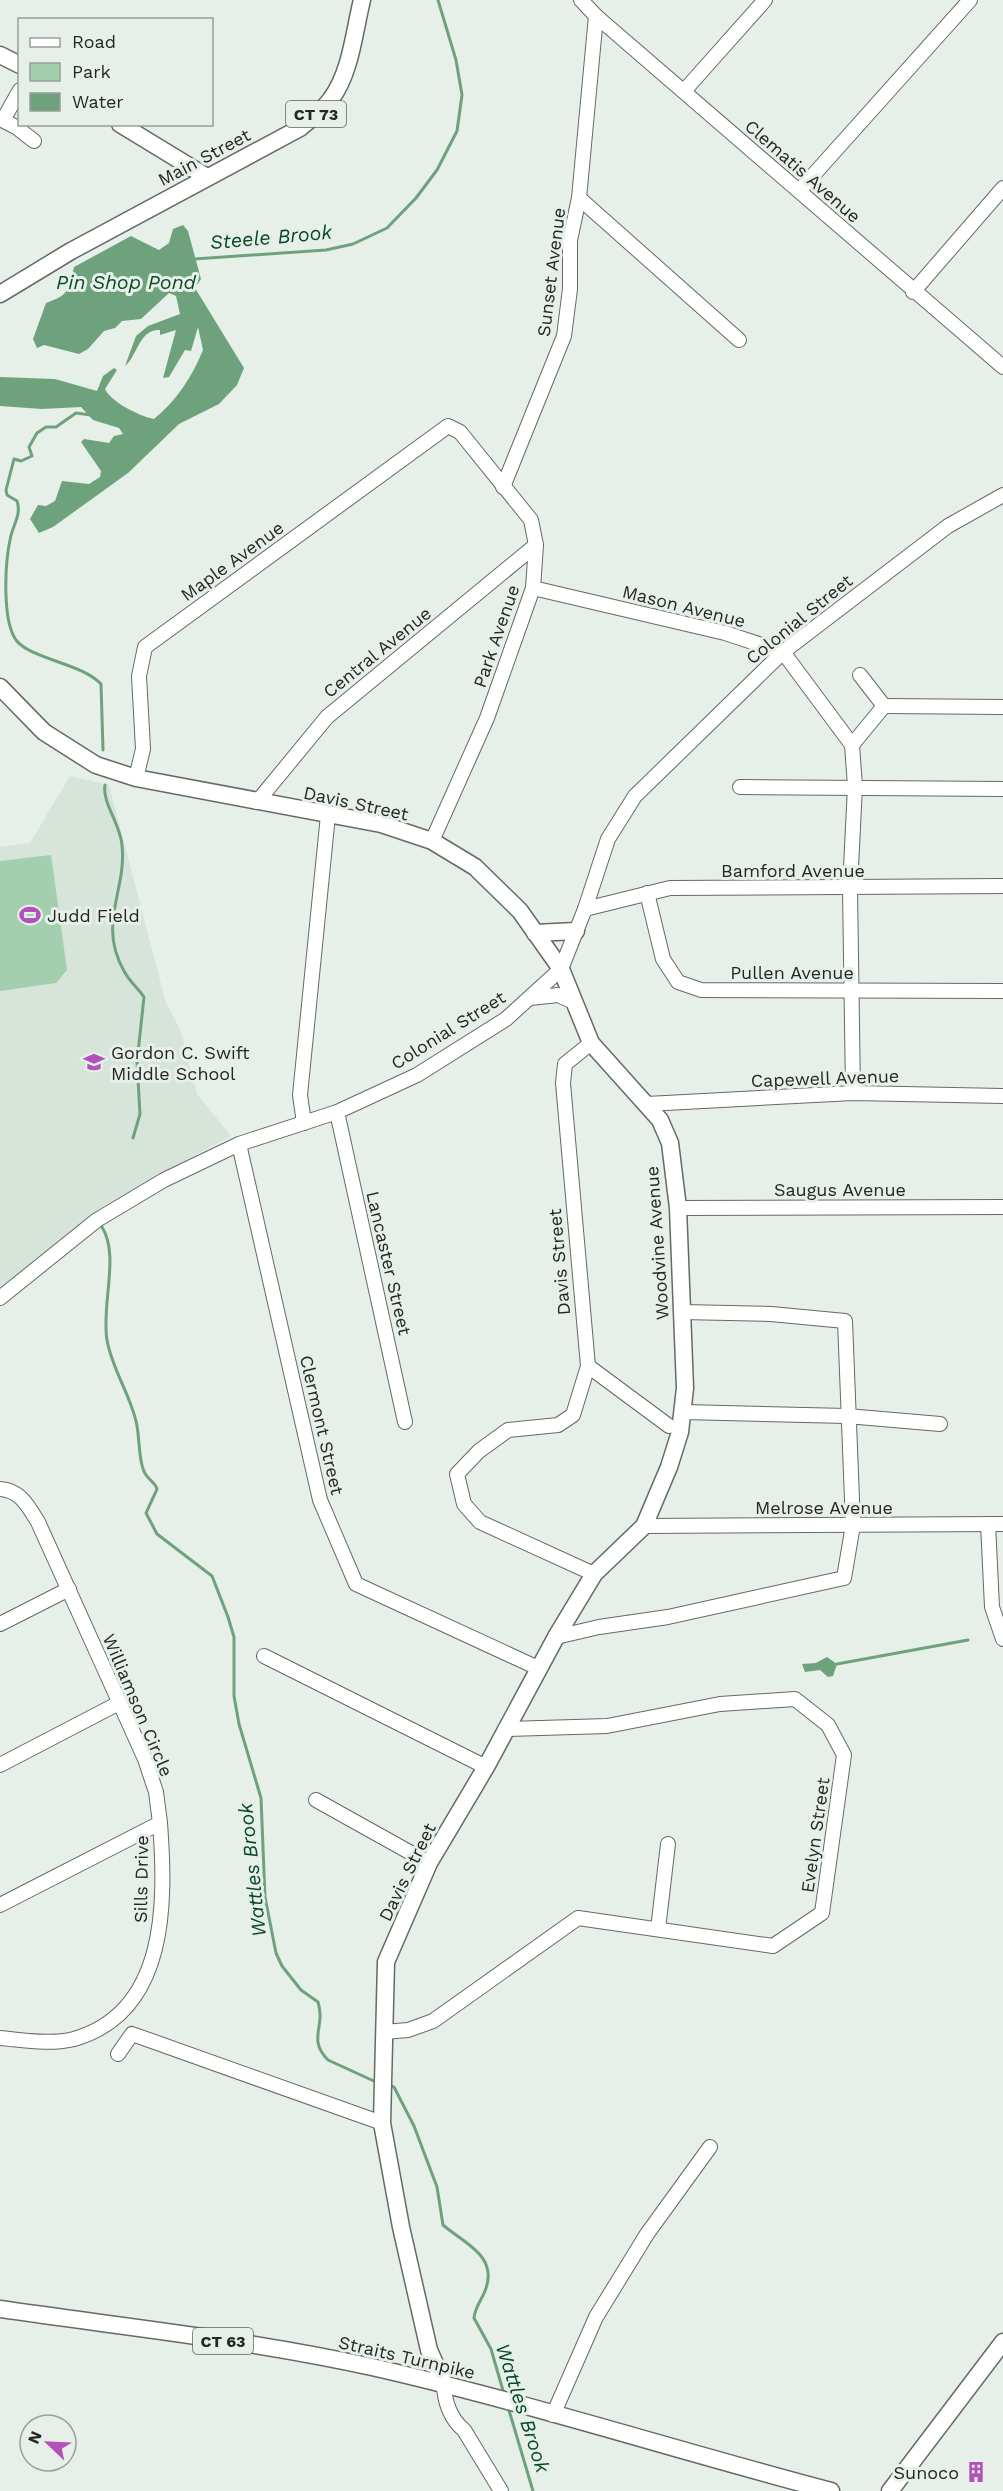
<svg xmlns="http://www.w3.org/2000/svg" width="1003" height="2491" font-family="'Work Sans',sans-serif">
	<style>
		.built { fill: #d6e4da }
		.green { fill: #a3cfaf }
		.water { fill: #6ea27d }
		.lines { fill: none; stroke-linecap: round; stroke-linejoin: round }
		.stream { stroke: #6ea27d; stroke-width: 3 }
		.minor-casing { stroke: #646a65; stroke-width: 16 }
		.major-casing { stroke: #646a65; stroke-width: 19 }
		.minor { stroke: #fff; stroke-width: 14 }
		.major { stroke: #fff; stroke-width: 16 }
		.labels { text-anchor: middle; dominant-baseline: central; stroke-width: 6; stroke-linejoin: round; paint-order: stroke }
		.shield { fill: #e7efe9; stroke: #5f6360; stroke-width: 1.5 }
		.shield-label { font-size: 16px; font-weight: bold; fill: #252725 }
		.street-label { font-size: 18px; fill: #252725; stroke: #e7efe9 }
		.poi-label { font-size: 18px; fill: #252725; stroke: #e7efe9; text-anchor: start }
		.water-label { font-size: 20px; font-style: italic; fill: #094a26; stroke: #e7efe9 }
	</style>
	<rect width="100%" height="100%" fill="#e7efe9"/>
	<polygon class="built" points="70,776 109,785 166,1003 180,1029 197,1094 231,1136 105,1205 0,1289 0,847 30,843"/>
	<polygon class="green" points="51,855 67,970 56,983 0,991 0,861"/>
	<g class="water">
		<path d="M183,225L188,231L201,279L195,288L244,368L237,385L219,404L179,424L128,473L53,527L39,533L30,519L38,505L46,506L55,501L62,481L89,484L100,477L101,471L81,442L84,439L109,443L114,436L123,434L119,428L93,420L81,407L42,409L0,406V377L55,379L97,391L103,376L114,368L117,370L105,389C111,402 139,416 154,419C176,401 192,377 203,350L198,327L191,351L185,350L169,377L163,378L176,330L160,335V330C139,329 138,355 125,366L136,336L148,326L180,314L176,296L169,293L141,319L122,321L115,328L104,331L88,349L79,354L44,345L37,348L33,339L46,303C69,295 69,290 74,267L131,236L159,250L169,243L173,229Z"/>
		<polygon points="827,1657 837,1664 833,1676 828,1677 820,1670 805,1672 802,1664 816,1663"/>
	</g>
	<g class="lines">
		<g class="stream">
			<polyline points="194,259 326,250 353,244 387,228 416,198 437,170 457,131 462,95 456,60 438,0"/>
			<path d="M91,415L76,413L56,427H46L37,433L29,447L32,456L21,461L14,459L6,490L7,495L17,501C22,515 12,526 10,540C5,564 2,620 16,640C30,659 81,663 101,684L103,750"/>
			<path d="M105,785C102,803 120,823 122,845C127,891 97,923 124,971C129,981 138,988 144,997L137,1062L140,1114L133,1138"/>
			<path d="M102,1227C120,1256 101,1304 107,1340C112,1369 129,1392 136,1421C140,1436 138,1463 146,1475C150,1481 155,1482 157,1489L146,1513L157,1534L212,1576L228,1617L234,1637V1696L239,1724L261,1798L265,1897L276,1953L282,1966L301,1990L318,2002C326,2027 307,2039 328,2060L376,2082"/>
			<polyline points="837,1664 968,1640"/>
			<path d="M388,2085L394,2087L414,2126L437,2187L443,2225C465,2244 499,2256 485,2291C481,2301 475,2307 474,2318L491,2349L504,2394"/>
			<polyline points="508,2407 533,2491"/>
		</g>
		<defs>
			<g id="minor">
				<polyline points="581,0 596,16 1003,367"/>
				<polyline points="684,91 765,0"/>
				<polyline points="0,119 16,127 34,141"/>
				<polyline points="3,120 20,90"/>
				<polyline points="799,191 970,0"/>
				<polyline points="579,198 739,340"/>
				<polyline points="913,292 1003,188"/>
				<polyline points="503,487 564,336 570,289 570,240 579,198 596,16"/>
				<polyline points="533,588 725,633 783,652 852,745"/>
				<polyline points="860,675 884,706"/>
				<polyline points="884,706 1003,707"/>
				<polyline points="136,778 143,749 139,676 145,647 448,426 460,432 531,520 536,545 533,588 487,718 432,841"/>
				<polyline points="740,787 1003,789"/>
				<polyline points="257,802 327,717 536,545"/>
				<polyline points="647,893 663,959 678,982 701,990 1003,991"/>
				<polyline points="585,909 670,888 1003,886"/>
				<polyline points="530,998 558,995 574,1002"/>
				<polyline points="591,1043 565,1064 563,1083 588,1366 573,1415 558,1425 508,1430 479,1451 457,1474 464,1504 480,1522 594,1574"/>
				<polyline points="853,1093 850,888 855,786 852,745 884,706"/>
				<polyline points="647,1104 853,1093 1003,1096"/>
				<polyline points="337,1112 405,1422"/>
				<polyline points="304,1123 300,1095 328,815"/>
				<polyline points="239,1144 320,1500 356,1584 538,1668"/>
				<polyline points="678,1208 1003,1207"/>
				<polyline points="0,1298 97,1220 164,1180 239,1144 337,1112 417,1075 506,1019 561,969 585,909 608,839 635,796 783,652 948,526 1003,495"/>
				<polyline points="588,1366 669,1426"/>
				<polyline points="684,1412 847,1416 940,1424"/>
				<path d="M0,1489C20,1490 28,1506 38,1522L145,1759L156,1792L160,1823L0,1905"/>
				<polyline points="988,1524 992,1607 1003,1639"/>
				<polyline points="644,1526 1003,1524"/>
				<polyline points="0,1624 69,1589"/>
				<polyline points="556,1637 599,1627 668,1617 844,1578 853,1525 845,1321 771,1314 682,1312"/>
				<polyline points="264,1656 486,1767"/>
				<polyline points="0,1765 119,1703"/>
				<polyline points="316,1800 429,1863"/>
				<polyline points="658,1929 668,1844"/>
				<polyline points="384,2032 408,2030 433,2021 578,1918 773,1946 822,1913 844,1755 828,1725 795,1699 720,1704 607,1726 505,1729"/>
				<path d="M0,2038C23,2040 51,2045 74,2039C168,2012 166,1902 160,1823"/>
				<polyline points="118,2054 132,2034 382,2123"/>
				<path d="M444,2384C444,2401 451,2420 464,2430L501,2491"/>
				<polyline points="553,2415 596,2317 647,2234 710,2147"/>
			</g>
			<g id="major">
				<polyline points="0,55 20,65"/>
				<polyline points="120,124 207,177"/>
				<path d="M0,294L71,251L300,128C310,119 323,111 331,99C351,72 354,32 362,0"/>
				<polyline points="0,687 44,732 96,765 136,778 381,824 432,841 475,867 520,911 561,969 591,1043 660,1120 670,1143 678,1208 685,1388 680,1432 669,1467 644,1526 594,1574 556,1637 486,1767 429,1863 386,1962 382,2123 401,2227 429,2350 444,2384"/>
				<polyline points="535,933 576,931"/>
				<path d="M0,2309C124,2327 249,2340 372,2367C526,2402 678,2451 831,2491"/>
				<polyline points="890,2491 1003,2342"/>
			</g>
		</defs>
		<use href="#minor" class="minor-casing"/>
		<use href="#major" class="major-casing"/>
		<use href="#minor" class="minor"/>
		<use href="#major" class="major"/>
	</g>
	<defs>
		<symbol id="stadium-bare" viewBox="-9 -9 18 18"><path d="M0-5a6.5 5 0 1 0 0 10a6.5 5 0 1 0 0-10ZM-3.5-1.8h7v3.6h-7Z" fill="#b251b9" stroke="#e7efe9" stroke-width="2.5" paint-order="stroke"/></symbol>
		<symbol id="school-bare" viewBox="-9 -9 18 18"><path d="M0-5L7-2L0 1L-7-2ZM-4 1L0 2.5L4 1V4Q0 6-4 4Z" fill="#b251b9" stroke="#e7efe9" stroke-width="2.5" paint-order="stroke"/></symbol>
		<symbol id="building-bare" viewBox="-9 -9 18 18"><path d="M-4-6H4V6H1V3H-1V6H-4ZM-2.5-4.3h1.7v1.8h-1.7ZM.8-4.3h1.7v1.8H.8ZM-2.5-1h1.7V.8h-1.7ZM.8-1h1.7V.8H.8Z" fill="#b251b9" stroke="#e7efe9" stroke-width="2.5" paint-order="stroke"/></symbol>
	</defs>
	<g fill-rule="evenodd">
		<use href="#stadium-bare" x="15" y="900" width="30" height="30"/>
		<use href="#school-bare" x="79" y="1047" width="30" height="30"/>
		<use href="#building-bare" x="961" y="2457" width="30" height="30"/>
	</g>
	<g class="labels">
		<g class="shield">
			<rect x="286" y="101" width="60" height="26" rx="4.5"/>
			<rect x="193" y="2328" width="60" height="26" rx="4.5"/>
		</g>
		<g class="shield-label">
			<text x="316" y="114">CT 73</text>
			<text x="223" y="2341">CT 63</text>
		</g>
		<g class="street-label">
			<text transform="translate(204 157) rotate(-28)">Main Street</text>
			<text transform="translate(803 171) rotate(41)">Clematis Avenue</text>
			<text transform="translate(551 272) rotate(-83)">Sunset Avenue</text>
			<text transform="translate(232 561) rotate(-36)">Maple Avenue</text>
			<text transform="translate(684 606) rotate(14)">Mason Avenue</text>
			<text transform="translate(799 619) rotate(-39)">Colonial Street</text>
			<text transform="translate(496 636) rotate(-71)">Park Avenue</text>
			<text transform="translate(377 652) rotate(-39)">Central Avenue</text>
			<text transform="translate(356 803) rotate(12)">Davis Street</text>
			<text x="793" y="870">Bamford Avenue</text>
			<text x="792" y="972">Pullen Avenue</text>
			<text transform="translate(448 1030) rotate(-32)">Colonial Street</text>
			<text transform="translate(825 1078) rotate(-2)">Capewell Avenue</text>
			<text x="840" y="1189">Saugus Avenue</text>
			<text transform="translate(657 1243) rotate(-94)">Woodvine Avenue</text>
			<text transform="translate(559 1262) rotate(-95)">Davis Street</text>
			<text transform="translate(389 1263) rotate(77)">Lancaster Street</text>
			<text transform="translate(322 1425) rotate(77)">Clermont Street</text>
			<text x="824" y="1507">Melrose Avenue</text>
			<text transform="translate(138 1705) rotate(67)">Williamson Circle</text>
			<text transform="translate(815 1835) rotate(-82)">Evelyn Street</text>
			<text transform="translate(407 1872) rotate(-64)">Davis Street</text>
			<text transform="translate(141 1879) rotate(-89)">Sills Drive</text>
			<text transform="translate(407 2357) rotate(13)">Straits Turnpike</text>
		</g>
		<g class="poi-label">
			<text x="47" y="915">Judd Field</text>
			<text x="111" y="1052">Gordon C. Swift<tspan x="111" dy="21">Middle School</tspan></text>
			<text x="959" y="2472" text-anchor="end">Sunoco</text>
		</g>
		<g class="water-label">
			<text transform="translate(271 237) rotate(-5)">Steele Brook</text>
			<text x="126" y="282">Pin Shop Pond</text>
			<text transform="translate(252 1870) rotate(-96)">Wattles Brook</text>
			<text transform="translate(523 2408) rotate(72)">Wattles Brook</text>
		</g>
	</g>
	<rect x="18" y="18" width="195" height="108" fill="#e7efe9" stroke="#999f9b" stroke-width="1.5"/>
	<rect x="30" y="38" width="30" height="9" fill="#ffffff" stroke="#999f9b" stroke-width="1.5"/>
	<text x="72" y="48" font-size="18" fill="#252725">Road</text>
	<rect x="30" y="63" width="30" height="18" fill="#a3cfaf" stroke="#999f9b" stroke-width="1.5"/>
	<text x="72" y="78" font-size="18" fill="#252725">Park</text>
	<rect x="30" y="93" width="30" height="18" fill="#6ea27d" stroke="#999f9b" stroke-width="1.5"/>
	<text x="72" y="108" font-size="18" fill="#252725">Water</text>
	<g transform="translate(48 2443) rotate(293)"><circle r="28" fill="#e7efe9" stroke="#999f9b" stroke-width="1.5"/>
	<path d="M0-4.5L10 22L0 15L-10 22Z" fill="#b251b9"/>
	<text y="-9" font-size="16" font-weight="bold" text-anchor="middle" fill="#252725">N</text>
	</g>
</svg>
